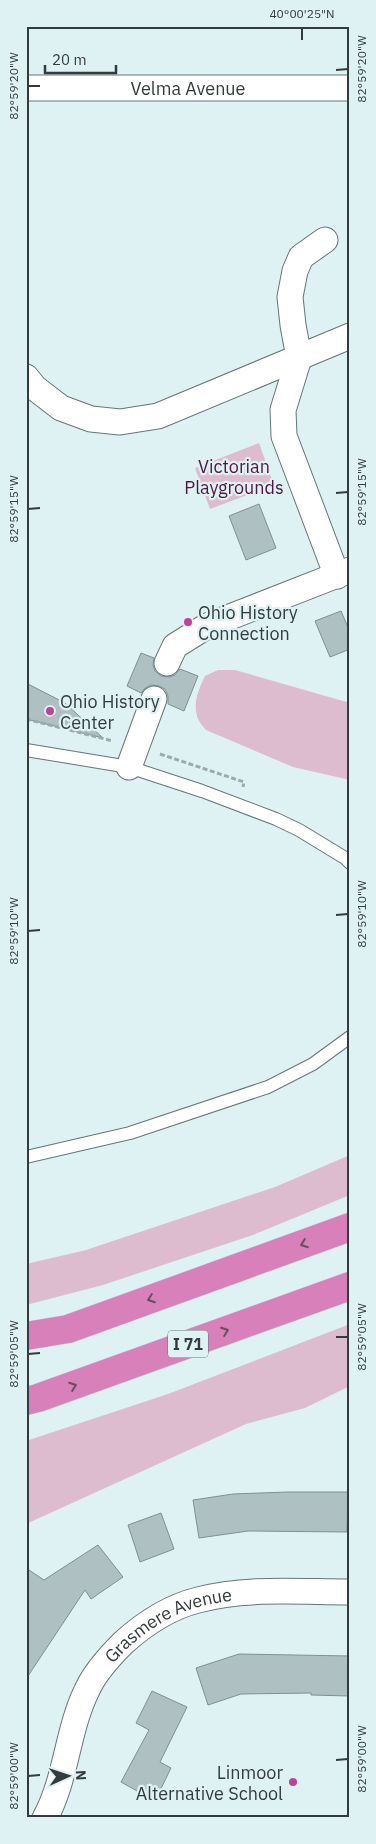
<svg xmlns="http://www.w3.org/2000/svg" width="376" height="1844" font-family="'IBM Plex Sans',sans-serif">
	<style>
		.green { fill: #ddbcd0 }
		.building { fill: #aec0c1; stroke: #7f9091 }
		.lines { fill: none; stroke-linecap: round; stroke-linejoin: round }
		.service-casing { stroke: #667678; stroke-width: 14 }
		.minor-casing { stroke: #667678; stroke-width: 27 }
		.motorway-casing { stroke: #ced0d0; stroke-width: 29 }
		.path { stroke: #9caaab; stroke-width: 3; stroke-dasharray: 5 2.5; stroke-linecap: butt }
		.service { stroke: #fff; stroke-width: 12 }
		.minor { stroke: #fff; stroke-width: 25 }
		.motorway { stroke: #d780b9; stroke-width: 28 }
		.oneway { stroke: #655062 }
		.ticks { fill: none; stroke: #343b3c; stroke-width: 2 }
		.poi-dot { fill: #bb4398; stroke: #dff2f3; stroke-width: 2 }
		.labels { text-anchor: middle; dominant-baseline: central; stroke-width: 4.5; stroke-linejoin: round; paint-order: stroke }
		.shield { fill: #dff2f3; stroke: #677273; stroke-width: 1 }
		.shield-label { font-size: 16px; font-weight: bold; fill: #343b3c }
		.street-label { font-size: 18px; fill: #343b3c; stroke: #dff2f3 }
		.park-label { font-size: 18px; fill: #521541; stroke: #dff2f3 }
		.poi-label { font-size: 18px; fill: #343b3c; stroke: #dff2f3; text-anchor: start }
		.neatline { fill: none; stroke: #343b3c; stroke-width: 2 }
		.ticks-label { font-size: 12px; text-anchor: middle; fill: #343b3c }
	</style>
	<rect width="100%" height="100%" fill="#dff2f3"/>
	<g class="green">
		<polygon points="259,443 274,485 210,509 195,468"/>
		<path d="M218,670H235L350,703V780L293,767L206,730C203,726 198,721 197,716C193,702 199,688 205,676Z"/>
		<polygon points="350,1155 350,1195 253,1235 103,1285 26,1305 26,1264 86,1250 275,1187"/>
		<polygon points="350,1324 350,1386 305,1408 246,1424 26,1524 26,1441 168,1394"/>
	</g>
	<g class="building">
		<polygon points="259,504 276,548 246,560 229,516"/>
		<polygon points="341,611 350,632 350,649 330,657 315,621"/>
		<polygon points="141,653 154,658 153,665 155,671 161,676 169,677 175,675 180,669 198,676 184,711 168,704 168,696 165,689 159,686 151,685 145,688 141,693 127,686"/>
		<polygon points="26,683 65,703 103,738 26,719"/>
		<polygon points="287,1492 348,1492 347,1532 248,1531 199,1538 193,1500 233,1494"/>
		<polygon points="161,1513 174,1549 140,1562 128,1525"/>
		<polygon points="98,1545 123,1577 91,1599 85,1590 26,1679 26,1568 44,1580"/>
		<polygon points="239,1654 350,1656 350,1696 311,1695 311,1693 241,1694 208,1705 196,1668"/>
		<polygon points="152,1691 187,1707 160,1762 171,1768 155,1801 121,1782 149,1730 136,1723"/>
	</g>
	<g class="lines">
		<defs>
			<g id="service">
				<polyline points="26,750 129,767 202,791 276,819 299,830 345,858 350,863"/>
				<polyline points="26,1157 130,1133 268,1087 313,1064 350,1037"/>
			</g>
			<g id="minor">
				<path id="s1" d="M26,88H350"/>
				<polyline points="325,240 301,257 295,271 290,297 293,325 299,358 283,410 284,436 337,576"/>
				<polyline points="26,377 35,388 61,408 91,419 120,422 158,416 350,336"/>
				<polyline points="167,663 175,646 207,626 350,570"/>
				<polyline points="129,767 154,699"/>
				<path id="s2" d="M45,1818C67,1778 67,1729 88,1688C96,1671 110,1656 123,1643C144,1624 170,1607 198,1600C246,1587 300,1592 350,1592"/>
			</g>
			<g id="motorway">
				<polyline points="26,1336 68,1329 350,1227"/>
				<polyline points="26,1401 38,1398 350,1286"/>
			</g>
		</defs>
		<use href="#service" class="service-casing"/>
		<use href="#minor" class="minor-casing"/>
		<use href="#motorway" class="motorway-casing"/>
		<g class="path">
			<polyline points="26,719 113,741"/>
			<polyline points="160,754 244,782 243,787"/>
		</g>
		<use href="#service" class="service"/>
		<use href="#minor" class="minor"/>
		<use href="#motorway" class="motorway"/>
	</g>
	<defs><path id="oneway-chevron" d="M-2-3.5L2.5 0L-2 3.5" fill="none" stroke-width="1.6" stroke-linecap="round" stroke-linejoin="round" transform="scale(1.25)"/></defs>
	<g class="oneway">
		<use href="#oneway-chevron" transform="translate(304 1244) rotate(160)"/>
		<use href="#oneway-chevron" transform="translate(151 1299) rotate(160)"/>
		<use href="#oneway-chevron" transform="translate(225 1331) rotate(-20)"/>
		<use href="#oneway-chevron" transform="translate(73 1386) rotate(-20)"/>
	</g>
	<path class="ticks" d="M302,28V40M336,70L348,69M28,86H40M336,493L348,492M28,509L40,508M336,915L348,914M28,931L40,930M336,1337H348M28,1354L40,1353M336,1760L348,1759M28,1776L40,1775"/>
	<g class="poi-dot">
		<circle cx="188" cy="622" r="5"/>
		<circle cx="50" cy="711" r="5"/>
		<circle cx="293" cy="1782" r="5"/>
	</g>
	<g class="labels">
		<rect class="shield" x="168" y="1330.5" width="40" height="27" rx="4"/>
		<g class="shield-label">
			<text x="188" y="1344">I 71</text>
		</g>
		<g class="street-label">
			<text stroke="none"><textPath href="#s1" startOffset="162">Velma Avenue</textPath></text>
			<text stroke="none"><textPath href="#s2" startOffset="244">Grasmere Avenue</textPath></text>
		</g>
		<g class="park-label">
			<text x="234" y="466">Victorian<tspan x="234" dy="21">Playgrounds</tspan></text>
		</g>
		<g class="poi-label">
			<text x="198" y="612">Ohio History<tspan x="198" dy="21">Connection</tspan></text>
			<text x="60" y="701">Ohio History<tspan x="60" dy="21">Center</tspan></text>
			<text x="283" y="1772" text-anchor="end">Linmoor<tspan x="283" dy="21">Alternative School</tspan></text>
		</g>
	</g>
	<rect width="376" height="1844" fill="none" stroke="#dff2f3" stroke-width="55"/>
	<g transform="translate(68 1776) rotate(87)" stroke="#dff2f3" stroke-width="4" paint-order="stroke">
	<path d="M0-4L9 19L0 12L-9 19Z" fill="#343b3c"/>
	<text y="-8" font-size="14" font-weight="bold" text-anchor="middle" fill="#343b3c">N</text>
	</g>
	<path d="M45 65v8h71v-8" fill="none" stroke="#343b3c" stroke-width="2.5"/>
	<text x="52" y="65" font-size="15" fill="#343b3c" stroke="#dff2f3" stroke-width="4" paint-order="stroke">20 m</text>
	<rect x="28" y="28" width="320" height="1788" class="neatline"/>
	<g class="ticks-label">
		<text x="302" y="18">40°00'25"N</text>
		<text transform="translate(362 69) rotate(-90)" y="4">82°59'20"W</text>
		<text transform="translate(14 86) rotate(-90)" y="4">82°59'20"W</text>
		<text transform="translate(362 492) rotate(-90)" y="4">82°59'15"W</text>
		<text transform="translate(14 509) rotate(-90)" y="4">82°59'15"W</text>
		<text transform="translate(362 914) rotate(-90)" y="4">82°59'10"W</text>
		<text transform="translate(14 931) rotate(-90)" y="4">82°59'10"W</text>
		<text transform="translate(362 1337) rotate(-90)" y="4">82°59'05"W</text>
		<text transform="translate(14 1354) rotate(-90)" y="4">82°59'05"W</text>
		<text transform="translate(362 1759) rotate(-90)" y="4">82°59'00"W</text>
		<text transform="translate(14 1776) rotate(-90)" y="4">82°59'00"W</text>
	</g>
</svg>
